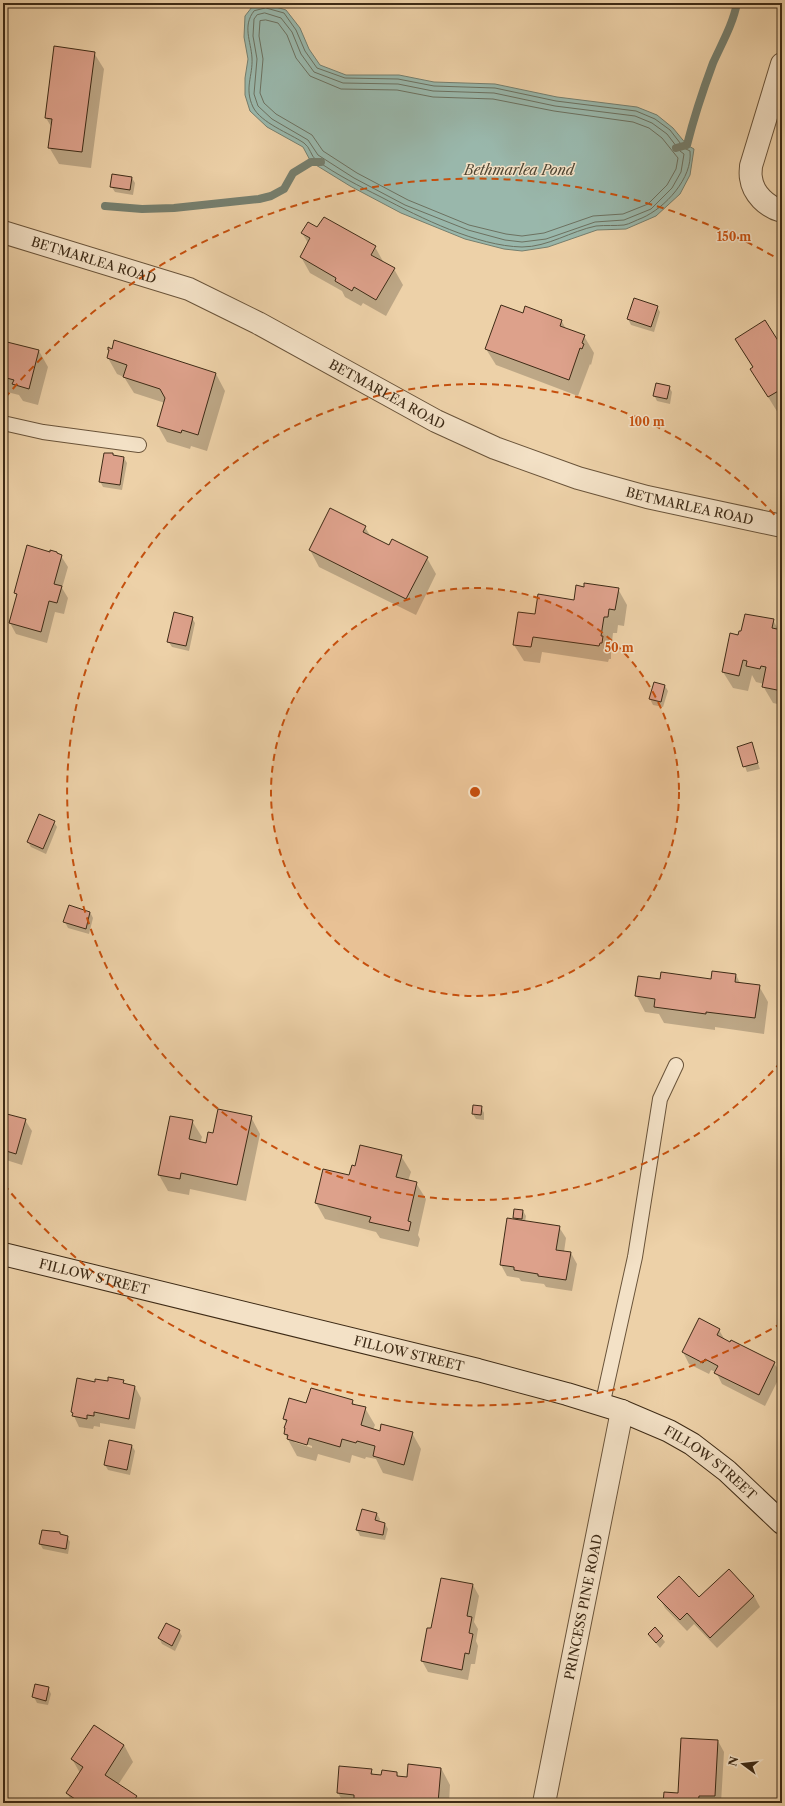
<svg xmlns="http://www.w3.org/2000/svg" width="785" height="1806" font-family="'Libre Caslon Text',serif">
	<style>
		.water { fill: #99b7ab; stroke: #757f6f }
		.shadow { fill: #0003; fill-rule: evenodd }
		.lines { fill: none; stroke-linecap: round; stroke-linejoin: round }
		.shore { stroke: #6c7160; stroke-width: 1 }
		.stream { stroke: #757f6f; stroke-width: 8 }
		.building { fill: #dda18b; stroke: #3e2b16 }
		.lane-casing { stroke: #6a543a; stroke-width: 16 }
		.street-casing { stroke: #6a543a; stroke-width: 24 }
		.secondary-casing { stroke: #3e2b16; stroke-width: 24 }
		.lane { stroke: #f3e1c6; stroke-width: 14 }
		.street { stroke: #f3e1c6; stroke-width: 22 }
		.secondary { stroke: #f3e1c6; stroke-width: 22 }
		.ring { fill: none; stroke: #c6500e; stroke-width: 2; stroke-dasharray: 7 5 }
		.labels { text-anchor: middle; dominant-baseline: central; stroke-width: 3; stroke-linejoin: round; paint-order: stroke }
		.street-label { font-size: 13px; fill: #3e2b16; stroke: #f3e1c6 }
		.water-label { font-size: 14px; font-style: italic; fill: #504734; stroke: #f3e1c6 }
		.centre { fill: #c6500e; stroke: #f3e1c6; stroke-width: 2 }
		.ring-label { font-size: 12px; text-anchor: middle; font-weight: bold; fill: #c6500e; stroke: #f3e1c6; stroke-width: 3; stroke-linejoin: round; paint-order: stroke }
	</style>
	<rect width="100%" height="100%" fill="#edd1a8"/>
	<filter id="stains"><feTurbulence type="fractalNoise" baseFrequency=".005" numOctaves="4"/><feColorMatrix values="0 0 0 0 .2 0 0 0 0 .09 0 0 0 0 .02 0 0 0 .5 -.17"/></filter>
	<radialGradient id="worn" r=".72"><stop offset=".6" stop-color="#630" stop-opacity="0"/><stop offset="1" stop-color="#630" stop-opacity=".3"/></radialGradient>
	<polygon class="water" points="266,4 286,10 300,28 309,49 320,65 346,75 399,75 434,82 495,84 557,97 637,107 657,115 673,128 687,145 694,149 690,175 680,194 656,216 626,229 597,230 548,247 522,251 504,249 465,239 401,213 350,186 311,162 303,147 267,127 250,111 245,95 245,78 248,59 244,37 245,16 252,7"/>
	<g class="shadow">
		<polygon points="94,53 104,69 91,168 59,164 49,147 52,128 46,118"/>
		<polygon points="132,178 135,183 133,195 115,192 111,186"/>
		<polygon points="317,228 375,247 384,263 394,269 403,285 386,316 363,303 361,306 345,297 342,291 310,273 301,257 308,243 302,233"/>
		<polygon points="657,307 660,312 654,332 631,325 628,319"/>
		<polygon points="561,320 566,329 584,336 594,353 591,365 590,364 578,396 496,365 486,349"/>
		<polygon points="3,335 5,339 5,342 39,351 48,367 38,405 23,401 19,395 3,391"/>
		<polygon points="736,340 782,348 782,411 778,413 751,369 753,368"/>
		<polygon points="109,349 216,374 225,391 207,451 191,446 190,449 167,442 158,426 165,403 134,393 124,377 117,374 108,358 110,352"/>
		<polygon points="669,387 672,392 670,404 657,401 654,395"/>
		<polygon points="113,454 114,456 124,458 127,463 122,490 103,487 100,481"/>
		<polygon points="365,527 371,537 389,546 427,558 436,574 416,615 319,567 310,550"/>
		<polygon points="58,555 61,556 68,567 62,588 68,598 64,614 55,612 47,643 16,634 10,623 17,596 15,593"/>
		<polygon points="618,589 627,605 624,626 618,625 617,633 613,633 611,651 611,659 609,659 608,662 542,652 540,663 524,661 514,645 536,616 574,601"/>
		<polygon points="192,618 195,623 189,651 172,647 168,641"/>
		<polygon points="773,620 779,631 782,632 782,705 773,703 763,686 764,684 756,682 752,675 748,691 733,688 723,672 742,632"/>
		<polygon points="665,686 668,691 663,707 653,705 650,699"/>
		<polygon points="751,744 760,769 747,772 738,747"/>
		<polygon points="54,822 57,827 46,854 31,847 28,842"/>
		<polygon points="90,912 93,918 89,934 68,928 65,922"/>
		<polygon points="736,975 740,983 759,986 768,1002 764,1034 715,1027 715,1030 664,1023 659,1014 645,1012 636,995"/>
		<polygon points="481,1107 484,1113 484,1120 476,1119 473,1114"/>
		<polygon points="3,1114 25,1120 32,1131 22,1165 3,1159"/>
		<polygon points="251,1117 260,1134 246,1201 190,1189 189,1195 168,1191 159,1175 192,1121 202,1137 200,1143 207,1144 213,1134"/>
		<polygon points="401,1156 411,1172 408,1181 416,1183 426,1199 418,1235 420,1239 418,1247 380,1238 376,1232 325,1219 316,1203 350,1176 356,1167"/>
		<polygon points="523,1211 526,1216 525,1222 559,1227 566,1238 564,1252 571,1253 577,1264 572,1291 546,1287 544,1284 521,1281 519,1278 507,1276 501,1265 516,1220 514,1218"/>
		<polygon points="719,1330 725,1340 774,1363 781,1374 765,1406 722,1384 716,1372 711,1370 709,1374 689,1364 683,1352"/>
		<polygon points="123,1381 125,1385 135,1387 141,1398 135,1429 100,1423 100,1427 94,1426 93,1429 79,1427 72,1412 95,1383"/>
		<path d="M352,1401L355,1405L365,1408L375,1425L373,1430L380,1432L412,1433L421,1449L413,1481L383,1473L376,1459L366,1457L365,1459L352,1455L350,1463L318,1454L316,1461L297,1456L285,1434L287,1424L284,1419L307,1404ZM294,1440L312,1446V1448L294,1442Z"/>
		<polygon points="110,1441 132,1446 135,1451 130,1475 108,1470 105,1465"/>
		<polygon points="363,1510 377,1514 380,1519 379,1522 385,1524 388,1529 385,1540 360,1536 357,1530"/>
		<polygon points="61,1536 67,1537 70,1542 68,1554 43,1549 40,1544"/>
		<polygon points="473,1585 479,1596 474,1622 478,1629 476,1641 478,1646 475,1664 471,1664 468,1680 428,1672 422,1661 428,1629 432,1629"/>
		<polygon points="754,1596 760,1607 717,1648 694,1624 687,1631 665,1608 659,1597 699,1599"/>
		<polygon points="655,1629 665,1642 660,1648 649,1635"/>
		<polygon points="179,1631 182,1636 175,1651 162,1644 159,1638"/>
		<polygon points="48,1688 51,1694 48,1705 37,1703 34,1697"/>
		<polygon points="94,1726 124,1745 133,1762 118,1785 136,1797 140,1803 73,1803 67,1793 80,1773 72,1759"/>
		<polygon points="718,1741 724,1752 721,1803 664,1803 679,1794"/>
		<polygon points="340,1767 371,1770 374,1776 382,1776 396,1772 399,1777 408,1778 441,1768 450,1785 449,1803 344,1803 338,1793"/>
	</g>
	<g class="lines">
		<g class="shore">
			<path d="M266,8L284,13L296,30L305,51L317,68L345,78L398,79L434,86L495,88L556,101L636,111L655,119L670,130L684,148L690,151C693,178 665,208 642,218C636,220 630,224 624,225C615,226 606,225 596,226C571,231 548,247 522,247C477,246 421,218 381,197C359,186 337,175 316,160C311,156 310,147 304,143C289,133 261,123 253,107C244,88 253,76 252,58C251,41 242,26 254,11Z"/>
			<polygon points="265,13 281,18 292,32 301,54 314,72 343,83 398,84 433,91 494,93 555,106 635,116 652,123 667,134 680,151 684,154 681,172 672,188 651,209 624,220 595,222 546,239 522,242 505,240 468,230 405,205 354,178 318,155 308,140 272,119 258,106 254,94 257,59 253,36 254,19 257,15"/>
			<polygon points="266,20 278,23 287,35 296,58 310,76 341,89 397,90 433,97 493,99 554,111 633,122 649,128 662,138 678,158 676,169 667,185 648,204 623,214 593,216 544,233 522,236 506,234 469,225 408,200 357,173 323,151 312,135 276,114 264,103 260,93 263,59 259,36 260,21"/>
		</g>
		<g class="stream">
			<path d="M676,148L687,145C694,117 703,90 713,63C722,43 733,24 737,3"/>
			<polyline points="105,206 142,209 174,208 259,199 271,196 284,189 293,173 311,162 321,162"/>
		</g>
	</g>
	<g class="building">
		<polygon points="54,46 95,52 82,152 48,148 52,119 45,118"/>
		<polygon points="112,174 132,177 130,190 110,187"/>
		<polygon points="324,217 376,246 371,255 395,268 376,300 354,287 352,291 335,281 336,278 300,257 310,238 301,233 308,222 317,227"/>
		<polygon points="634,298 658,306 651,327 627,319"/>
		<polygon points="501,305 523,313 525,306 562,320 560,326 585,335 582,343 584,344 582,349 580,348 569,380 485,349"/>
		<polygon points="765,320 782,347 782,392 780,390 768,397 750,369 753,367 735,339"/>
		<polygon points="114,340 216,373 198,435 182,430 181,433 157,426 165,398 160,389 123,377 127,365 107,358 109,350 108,350 108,347 112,349"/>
		<polygon points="3,341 39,350 29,389 12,384 14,380 3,377"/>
		<polygon points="656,383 670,386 667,399 653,396"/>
		<polygon points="104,453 113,453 113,455 124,457 120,485 99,482"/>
		<polygon points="330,508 366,526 363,532 389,545 392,539 428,557 406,599 309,550"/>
		<polygon points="27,545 50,552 50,550 57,552 57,553 62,555 54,584 62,586 57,603 49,601 41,632 9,623 17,594 14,593"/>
		<polygon points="584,583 619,588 615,610 609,609 608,617 604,617 601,636 603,636 602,643 600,643 599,646 533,637 531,647 513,645 518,612 535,614 538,594 574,600 576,585 584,587"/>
		<polygon points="174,612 193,617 186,646 167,642"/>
		<polygon points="745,614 774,619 772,628 782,630 782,691 762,687 766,667 761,666 760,669 746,666 747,661 743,660 739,676 722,672 730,633 738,635 739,631 741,631"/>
		<polygon points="654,682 665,685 661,702 649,699"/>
		<polygon points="752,742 758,763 743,767 737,747"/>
		<polygon points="39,814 55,821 43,849 27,842"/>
		<polygon points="69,905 90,912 86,929 63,922"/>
		<polygon points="712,971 736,974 735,982 760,985 755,1018 706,1012 706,1014 654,1007 655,999 635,996 638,976 660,979 661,972 711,979"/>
		<polygon points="473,1105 482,1106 481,1115 472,1114"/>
		<polygon points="218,1109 252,1116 237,1185 181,1173 180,1179 158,1175 170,1116 193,1120 189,1139 206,1143 208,1132 213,1133"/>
		<polygon points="3,1113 26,1119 16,1154 3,1150"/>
		<polygon points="360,1145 402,1155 396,1177 417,1182 408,1221 411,1222 409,1231 369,1222 371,1217 315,1203 323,1169 349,1175 352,1165 355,1166"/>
		<polygon points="514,1209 523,1210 522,1219 513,1218"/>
		<polygon points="507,1218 560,1226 556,1250 571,1252 566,1280 538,1276 538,1274 514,1270 514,1267 500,1265"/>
		<polygon points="699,1318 720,1329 717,1335 730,1342 731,1340 775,1362 759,1395 714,1373 718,1366 705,1359 703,1363 682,1352"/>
		<polygon points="108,1377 124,1380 123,1383 135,1386 129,1419 94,1412 94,1416 87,1415 87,1419 72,1416 73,1413 71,1412 77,1378 95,1382 95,1379 108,1381"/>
		<polygon points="311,1388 353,1400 352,1404 366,1407 361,1425 380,1431 381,1424 413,1432 404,1465 373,1456 375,1446 357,1441 356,1443 342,1439 340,1447 309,1438 307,1445 287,1439 288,1435 284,1434 285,1428 284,1428 287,1420 283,1419 289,1398 306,1403"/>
		<polygon points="109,1440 132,1445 127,1470 104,1465"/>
		<polygon points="362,1509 377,1513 375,1520 385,1523 383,1535 356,1530"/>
		<polygon points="42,1530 60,1532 60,1534 68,1536 66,1549 39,1544"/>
		<polygon points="729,1569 754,1596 710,1638 687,1613 680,1620 657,1597 679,1576 699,1597"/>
		<polygon points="441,1578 473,1584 467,1616 472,1617 469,1633 473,1634 469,1654 465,1653 462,1670 421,1661 427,1628 431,1628"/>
		<polygon points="166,1623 180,1630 172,1646 158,1638"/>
		<polygon points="655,1627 663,1636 656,1643 648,1634"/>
		<polygon points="35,1684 49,1687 46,1701 32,1697"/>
		<polygon points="94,1725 124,1745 105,1775 137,1796 132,1803 81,1803 66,1793 83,1767 71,1759"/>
		<polygon points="681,1738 718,1740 715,1796 699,1796 698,1803 663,1803 664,1792 678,1793"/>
		<polygon points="408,1764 441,1768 438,1803 362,1803 354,1802 354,1795 337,1793 339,1766 372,1769 371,1774 381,1775 382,1770 397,1772 397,1776 407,1777"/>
	</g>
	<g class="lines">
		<defs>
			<g id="lane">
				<polyline points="3,423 43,432 139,445"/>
				<polyline points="602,1406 635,1257 660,1099 676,1065"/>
			</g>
			<g id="street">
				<path d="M782,64L751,166C751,169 750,174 751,178C753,194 767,207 782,211"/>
				<path id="s1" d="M3,232L189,289L258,323L436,421L495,448L578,478L647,497L782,526"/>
				<path id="s2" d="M544,1803L622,1411"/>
			</g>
			<g id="secondary">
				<path id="s3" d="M3,1254L478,1370L567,1394L622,1411L669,1431L692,1444L727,1471L782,1523"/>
			</g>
		</defs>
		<use href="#lane" class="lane-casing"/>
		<use href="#street" class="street-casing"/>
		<use href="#secondary" class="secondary-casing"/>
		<use href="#lane" class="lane"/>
		<use href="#street" class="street"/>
		<use href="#secondary" class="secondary"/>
	</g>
	<circle cx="475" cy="792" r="204" fill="#c6500e" fill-opacity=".12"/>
	<g class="ring">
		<circle cx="475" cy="792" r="204"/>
		<path d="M781 1062A408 408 0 1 1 781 522"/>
		<path d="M782 1323A613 613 0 0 1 5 1186M5 398A613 613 0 0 1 782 261"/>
	</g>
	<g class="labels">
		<g class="street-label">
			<text stroke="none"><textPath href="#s1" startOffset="95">BETMARLEA ROAD</textPath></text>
			<text stroke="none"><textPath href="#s1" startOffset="419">BETMARLEA ROAD</textPath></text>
			<text stroke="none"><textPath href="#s1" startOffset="743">BETMARLEA ROAD</textPath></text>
			<text stroke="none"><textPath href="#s3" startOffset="94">FILLOW STREET</textPath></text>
			<text stroke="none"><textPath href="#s3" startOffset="418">FILLOW STREET</textPath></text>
			<text stroke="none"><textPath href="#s3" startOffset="742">FILLOW STREET</textPath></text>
			<text stroke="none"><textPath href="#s2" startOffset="200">PRINCESS PINE ROAD</textPath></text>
		</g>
		<g class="water-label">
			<text x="519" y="170">Bethmarlea Pond</text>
		</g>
	</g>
	<circle cx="475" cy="792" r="6" class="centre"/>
	<g class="ring-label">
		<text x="734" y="241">150 m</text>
		<text x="647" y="426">100 m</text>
		<text x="619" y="652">50 m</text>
	</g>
	<rect width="785" height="1806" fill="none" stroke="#edd1a8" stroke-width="16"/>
	<rect x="4" y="4" width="777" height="1798" fill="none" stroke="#3e2b16" stroke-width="2"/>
	<rect x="8" y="8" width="769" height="1790" fill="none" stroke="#3e2b16"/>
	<g transform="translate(743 1764) rotate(285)" stroke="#f3e1c6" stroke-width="3" paint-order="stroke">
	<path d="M0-3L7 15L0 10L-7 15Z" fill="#3e2b16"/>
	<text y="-6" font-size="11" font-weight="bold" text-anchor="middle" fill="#3e2b16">N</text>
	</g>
	<rect width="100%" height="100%" filter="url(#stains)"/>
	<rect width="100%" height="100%" fill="url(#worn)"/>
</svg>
